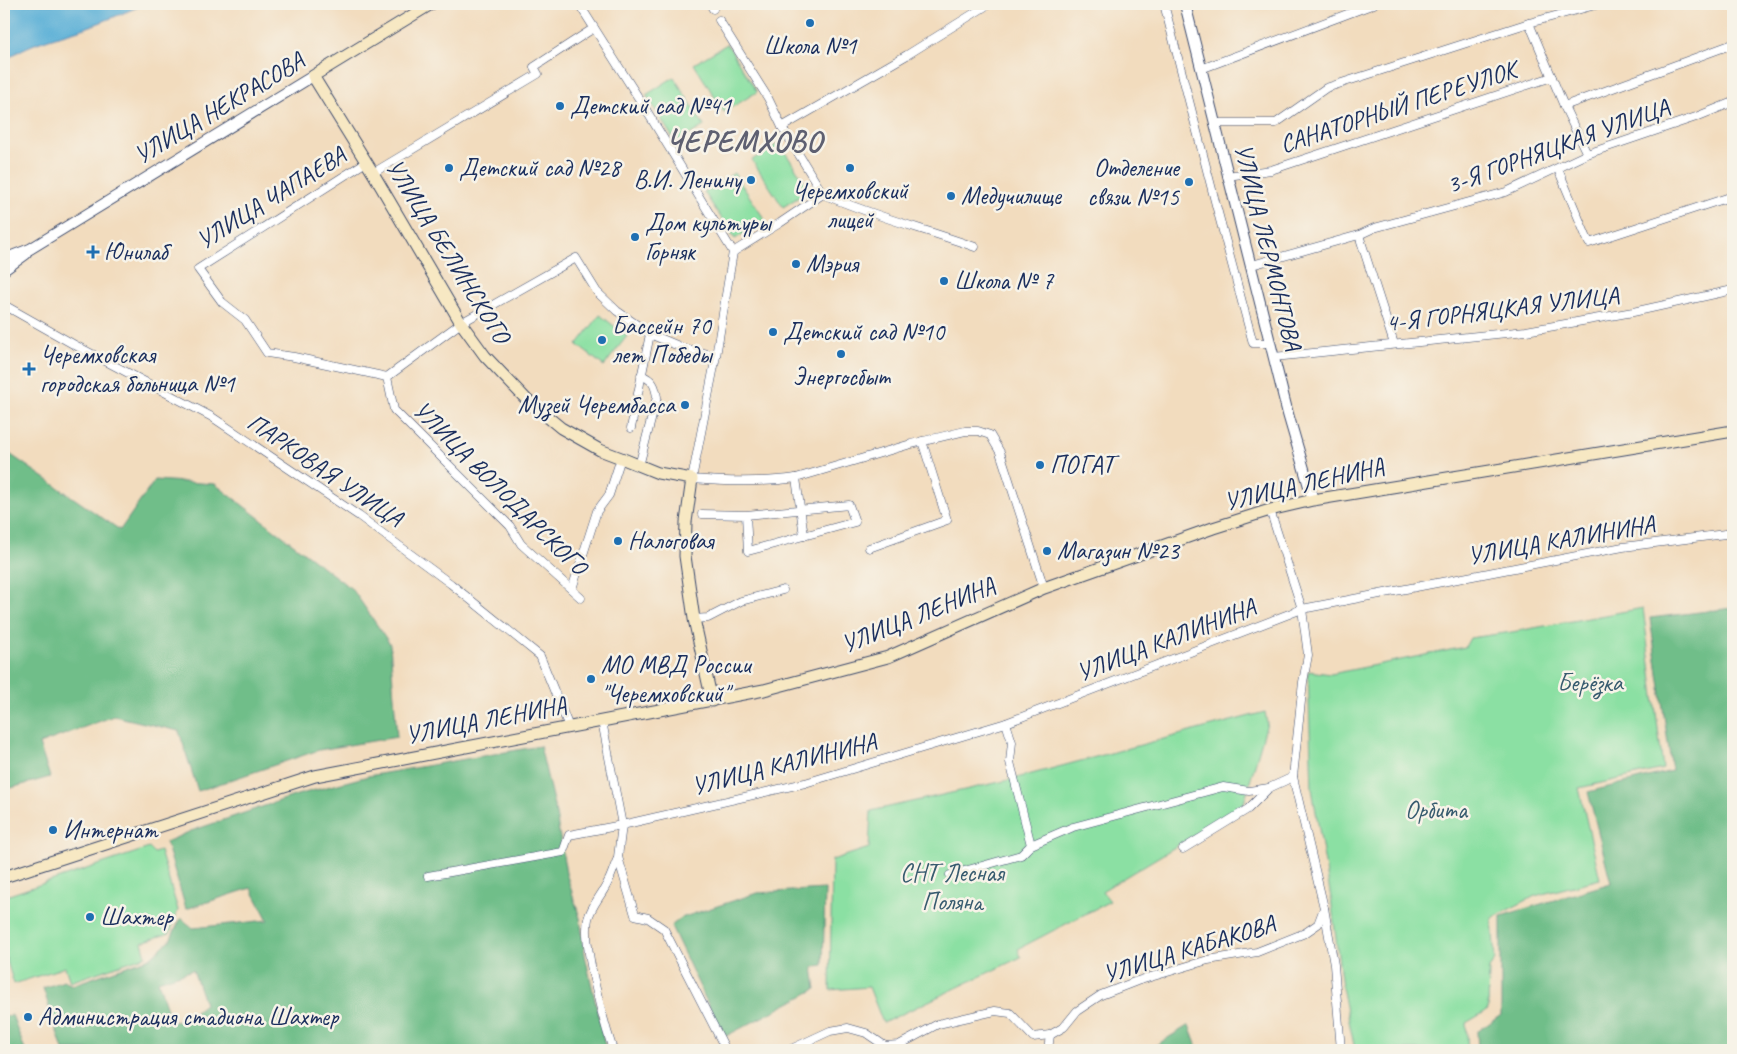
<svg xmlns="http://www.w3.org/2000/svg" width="1737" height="1054" font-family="Caveat,sans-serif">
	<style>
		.green { fill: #8be0a3; stroke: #538880 }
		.forest { fill: #70be89; stroke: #467674; fill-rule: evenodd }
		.water { fill: #5bb0d7; stroke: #3b709a }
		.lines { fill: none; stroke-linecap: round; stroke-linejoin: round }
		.minor-casing { stroke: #3b496c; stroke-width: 9 }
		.tertiary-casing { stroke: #3b496c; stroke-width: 12 }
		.secondary-casing { stroke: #3b496c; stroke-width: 13 }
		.minor { stroke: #fff; stroke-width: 8 }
		.tertiary { stroke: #fff; stroke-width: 10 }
		.secondary { stroke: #f7e8c3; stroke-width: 11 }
		.poi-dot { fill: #1f6fb2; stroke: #f7f3e8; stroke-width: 2 }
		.labels { text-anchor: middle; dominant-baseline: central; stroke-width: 5; stroke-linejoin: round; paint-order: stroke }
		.poi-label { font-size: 25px; fill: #1b2f5e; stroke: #f7f3e8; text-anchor: start }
		.street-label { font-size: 25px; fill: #1b2f5e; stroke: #f7f3e8 }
		.park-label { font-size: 25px; fill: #375b6f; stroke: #f7f3e8 }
		.district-label { font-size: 30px; font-weight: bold; letter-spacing: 1px; fill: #5e6071; stroke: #f7f3e8 }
	</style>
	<rect width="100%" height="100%" fill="#f7f3e8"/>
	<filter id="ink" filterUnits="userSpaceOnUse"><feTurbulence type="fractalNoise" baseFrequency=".02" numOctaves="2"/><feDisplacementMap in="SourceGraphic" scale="10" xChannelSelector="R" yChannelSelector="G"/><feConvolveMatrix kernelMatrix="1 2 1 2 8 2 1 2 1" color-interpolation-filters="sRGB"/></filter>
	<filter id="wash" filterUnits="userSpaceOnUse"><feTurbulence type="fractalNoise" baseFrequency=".0096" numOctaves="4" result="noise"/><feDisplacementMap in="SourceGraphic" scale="20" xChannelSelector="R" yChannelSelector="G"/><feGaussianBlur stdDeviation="1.12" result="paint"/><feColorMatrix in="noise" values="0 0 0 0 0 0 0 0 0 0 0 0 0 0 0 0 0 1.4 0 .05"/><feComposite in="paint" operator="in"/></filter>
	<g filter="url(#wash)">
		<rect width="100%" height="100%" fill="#f2dcbe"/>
		<g class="green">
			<polygon points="727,44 757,92 724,112 694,64"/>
			<polygon points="674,77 704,126 676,143 646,95"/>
			<polygon points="779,143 810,190 783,207 752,160"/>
			<polygon points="734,173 765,220 735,239 704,192"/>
			<polygon points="600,315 627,336 604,366 577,345"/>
			<polygon points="1643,608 1663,769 1579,788 1600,879 1535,896 1492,918 1495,960 1489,968 1488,1010 1466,1023 1468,1050 1355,1050 1342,987 1331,898 1312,789 1308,671 1331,674 1465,647 1470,638 1512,632"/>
			<polygon points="1265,712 1267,723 1243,806 1102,891 1110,901 1018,949 1021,957 883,1023 869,987 830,990 832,860 869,848 871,811 1009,780"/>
			<polygon points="149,848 154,853 160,851 178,910 170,933 142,942 146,956 70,982 65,967 14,984 4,952 4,898 6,896"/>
		</g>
		<g class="forest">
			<polygon points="4,450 120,530 155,480 215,484 353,590 390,644 397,737 319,750 198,791 179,731 114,716 39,744 50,777 4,790"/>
			<polygon points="1733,608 1733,1050 1478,1050 1477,1032 1501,1015 1501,916 1611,883 1588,792 1672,771 1650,618"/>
			<path d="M540,746L556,814L566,873L580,918L585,955L606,1050H63L43,988L64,981L72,985L150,958L170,940L181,918L193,928L268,920L251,888L186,909L166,842L191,831L297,795L368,776ZM193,970L205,1004L183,1021L171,1022L158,981Z"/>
			<polygon points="825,889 823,965 813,967 816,989 726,1036 715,1019 671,926 681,918 757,893"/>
			<polygon points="12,1015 25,1050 4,1050 4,1017"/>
			<polygon points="1189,1025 1198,1050 1148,1050"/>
		</g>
		<path class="water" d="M4,4H146C127,11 108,20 88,27C60,37 26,42 4,62Z"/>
	</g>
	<g filter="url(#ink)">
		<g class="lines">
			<defs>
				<g id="minor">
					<path d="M579,4L643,105L733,252L716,356L692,479C727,482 761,483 796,478L911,444L965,431H978L990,435L1000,452L1044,588"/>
					<polyline points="710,4 713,9"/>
					<polyline points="1164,4 1216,205 1253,343 1271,343"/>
					<polyline points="719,20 768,98 782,127 823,194"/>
					<polyline points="1529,23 1564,106 1587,154"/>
					<polyline points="1201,69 1374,4"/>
					<polyline points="1564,106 1733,44"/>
					<polyline points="1214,123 1276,123 1326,88 1529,23 1599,4"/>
					<polyline points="782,127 907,55 989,4"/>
					<polyline points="366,162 198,269 222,302 245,320 267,353 294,357 387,377 461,323 576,258 597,292 617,311 650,334 681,347 716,356"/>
					<polyline points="1558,169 1589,243 1733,196"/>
					<polyline points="373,173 538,74 534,67 594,28"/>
					<polyline points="1227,176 1271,170 1552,77"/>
					<path d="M823,194C872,216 925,229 975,247"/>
					<polyline points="1359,235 1394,344"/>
					<polyline points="733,252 780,223 823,194"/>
					<polyline points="1252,265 1359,235 1374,228 1506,192 1587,154 1696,117 1733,102"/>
					<polyline points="4,305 73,344 212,417 359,516 451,584 540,656 569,727"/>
					<polyline points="1274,357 1526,331 1633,312 1733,290"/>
					<polyline points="387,377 394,410 510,526 521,544 581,598"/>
					<polyline points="631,428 650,334"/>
					<path d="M639,466L657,397C655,385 653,380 641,375"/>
					<polyline points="796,478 804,536"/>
					<polyline points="1270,510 1302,609 1308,655 1303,682 1293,777 1324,908 1334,965 1341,1050"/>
					<polyline points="702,514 746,515 849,505 855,522 748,551 746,515"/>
					<polyline points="869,548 947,520 922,441"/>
					<polyline points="572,589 597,511 609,495 621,458"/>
					<polyline points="694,619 708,618 741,601 783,590"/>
					<polyline points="602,721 622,825 618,857 635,915 648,918 664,929 726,1050"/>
					<polyline points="1031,845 1073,827 1223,787 1249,791 1269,788"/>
					<polyline points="1183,849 1248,809 1269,788 1293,777"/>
					<polyline points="950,875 1021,855 1031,845 1010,762 1012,742 1006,723"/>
					<polyline points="428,876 563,852 569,835 622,825 805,783 1006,723 1302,609 1623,547 1733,533"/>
					<path d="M613,1050C604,1023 582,945 588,919C591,906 602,895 608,882C612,875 614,866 618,858"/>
					<polyline points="789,1050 830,1031 848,1028 866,1033 885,1046 899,1045 938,1024 995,1011 1010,1013 1033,1037 1050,1035 1064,1027 1077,1011 1101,995 1137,981 1208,960 1257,952 1305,933 1318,924 1324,908"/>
					<polyline points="1048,1050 1050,1035"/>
				</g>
				<g id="tertiary">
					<polyline points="1185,4 1288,414 1313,500"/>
					<polyline points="4,259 30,249 313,76"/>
					<polyline points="4,270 26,254"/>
				</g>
				<g id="secondary">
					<polyline points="431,4 313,76 373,173 461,323 485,356 527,400 561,428 600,450 621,458 658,473 692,479 686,522 685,556 694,619 712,701"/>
					<polyline points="4,877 315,776 764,690 888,657 1044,588 1213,528 1270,510 1313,500 1733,431"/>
				</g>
			</defs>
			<use href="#minor" class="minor-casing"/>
			<use href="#tertiary" class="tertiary-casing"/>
			<use href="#secondary" class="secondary-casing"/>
			<use href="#minor" class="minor"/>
			<use href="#tertiary" class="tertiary"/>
			<use href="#secondary" class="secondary"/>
		</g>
	</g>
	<g class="poi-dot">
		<circle cx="810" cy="23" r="5"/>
		<circle cx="560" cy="106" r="5"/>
		<circle cx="449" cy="168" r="5"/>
		<circle cx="850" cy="168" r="5"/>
		<circle cx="751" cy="180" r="5"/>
		<circle cx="1189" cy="182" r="5"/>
		<circle cx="951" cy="196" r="5"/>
		<circle cx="635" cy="237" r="5"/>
		<path d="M90.5 244.5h5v5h5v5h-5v5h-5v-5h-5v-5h5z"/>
		<circle cx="796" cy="264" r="5"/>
		<circle cx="944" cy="281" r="5"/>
		<circle cx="773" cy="332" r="5"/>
		<circle cx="602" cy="340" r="5"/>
		<circle cx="841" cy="354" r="5"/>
		<path d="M26.5 361.5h5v5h5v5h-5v5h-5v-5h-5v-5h5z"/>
		<circle cx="685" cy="405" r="5"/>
		<circle cx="1040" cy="465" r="5"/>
		<circle cx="618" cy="541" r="5"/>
		<circle cx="1047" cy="551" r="5"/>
		<circle cx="591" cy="679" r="5"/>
		<circle cx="53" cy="830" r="5"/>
		<circle cx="90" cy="917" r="5"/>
		<circle cx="28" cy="1017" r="5"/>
	</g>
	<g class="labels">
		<g class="poi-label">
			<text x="810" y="46" text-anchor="middle">Школа №1</text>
			<text x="570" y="106">Детский сад №41</text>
			<text x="459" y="168">Детский сад №28</text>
			<text x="1179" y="168" text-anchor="end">Отделение<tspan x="1179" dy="29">связи №15</tspan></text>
			<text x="741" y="180" text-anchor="end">В.И. Ленину</text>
			<text x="850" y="191" text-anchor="middle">Черемховский<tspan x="850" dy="29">лицей</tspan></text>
			<text x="961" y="196">Медучилище</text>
			<text x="645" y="223">Дом культуры<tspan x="645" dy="29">Горняк</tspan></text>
			<text x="104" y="252">Юнилаб</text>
			<text x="806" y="264">Мэрия</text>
			<text x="954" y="281">Школа № 7</text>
			<text x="612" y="326">Бассейн 70<tspan x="612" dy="29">лет Победы</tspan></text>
			<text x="783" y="332">Детский сад №10</text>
			<text x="40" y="355">Черемховская<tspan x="40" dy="29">городская больница №1</tspan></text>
			<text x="841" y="377" text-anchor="middle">Энергосбыт</text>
			<text x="675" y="405" text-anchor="end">Музей Черембасса</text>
			<text x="1050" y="465">ПОГАТ</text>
			<text x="628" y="541">Налоговая</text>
			<text x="1057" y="551">Магазин №23</text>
			<text x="601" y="665">МО МВД России<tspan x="601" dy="29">"Черемховский"</tspan></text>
			<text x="63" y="830">Интернат</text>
			<text x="100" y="917">Шахтер</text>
			<text x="38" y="1017">Администрация стадиона Шахтер</text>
		</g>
		<g class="street-label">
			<text transform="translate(1398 107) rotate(-18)">САНАТОРНЫЙ ПЕРЕУЛОК</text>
			<text transform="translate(219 108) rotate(-31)">УЛИЦА НЕКРАСОВА</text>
			<text transform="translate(1558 146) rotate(-20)">3-Я ГОРНЯЦКАЯ УЛИЦА</text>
			<text transform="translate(271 198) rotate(-32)">УЛИЦА ЧАПАЕВА</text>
			<text transform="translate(1268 247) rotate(76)">УЛИЦА ЛЕРМОНТОВА</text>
			<text transform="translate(448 251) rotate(58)">УЛИЦА БЕЛИНСКОГО</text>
			<text transform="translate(1502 309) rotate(-7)">4-Я ГОРНЯЦКАЯ УЛИЦА</text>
			<text transform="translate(325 470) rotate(34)">ПАРКОВАЯ УЛИЦА</text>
			<text transform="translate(1304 484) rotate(-13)">УЛИЦА ЛЕНИНА</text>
			<text transform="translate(500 488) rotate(45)">УЛИЦА ВОЛОДАРСКОГО</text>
			<text transform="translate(1561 540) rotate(-10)">УЛИЦА КАЛИНИНА</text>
			<text transform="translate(918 615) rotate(-22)">УЛИЦА ЛЕНИНА</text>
			<text transform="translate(1166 640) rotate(-21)">УЛИЦА КАЛИНИНА</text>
			<text transform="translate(486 720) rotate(-11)">УЛИЦА ЛЕНИНА</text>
			<text transform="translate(784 764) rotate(-14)">УЛИЦА КАЛИНИНА</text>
			<text transform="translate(1189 949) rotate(-17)">УЛИЦА КАБАКОВА</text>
		</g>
		<g class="park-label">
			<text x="1590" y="683">Берёзка</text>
			<text x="1436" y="810">Орбита</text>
			<text x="952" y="873">СНТ Лесная<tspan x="952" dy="29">Поляна</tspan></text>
		</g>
		<g class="district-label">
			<text x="744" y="141">ЧЕРЕМХОВО</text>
		</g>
	</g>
	<rect width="1737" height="1054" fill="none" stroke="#f7f3e8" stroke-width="20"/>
</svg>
